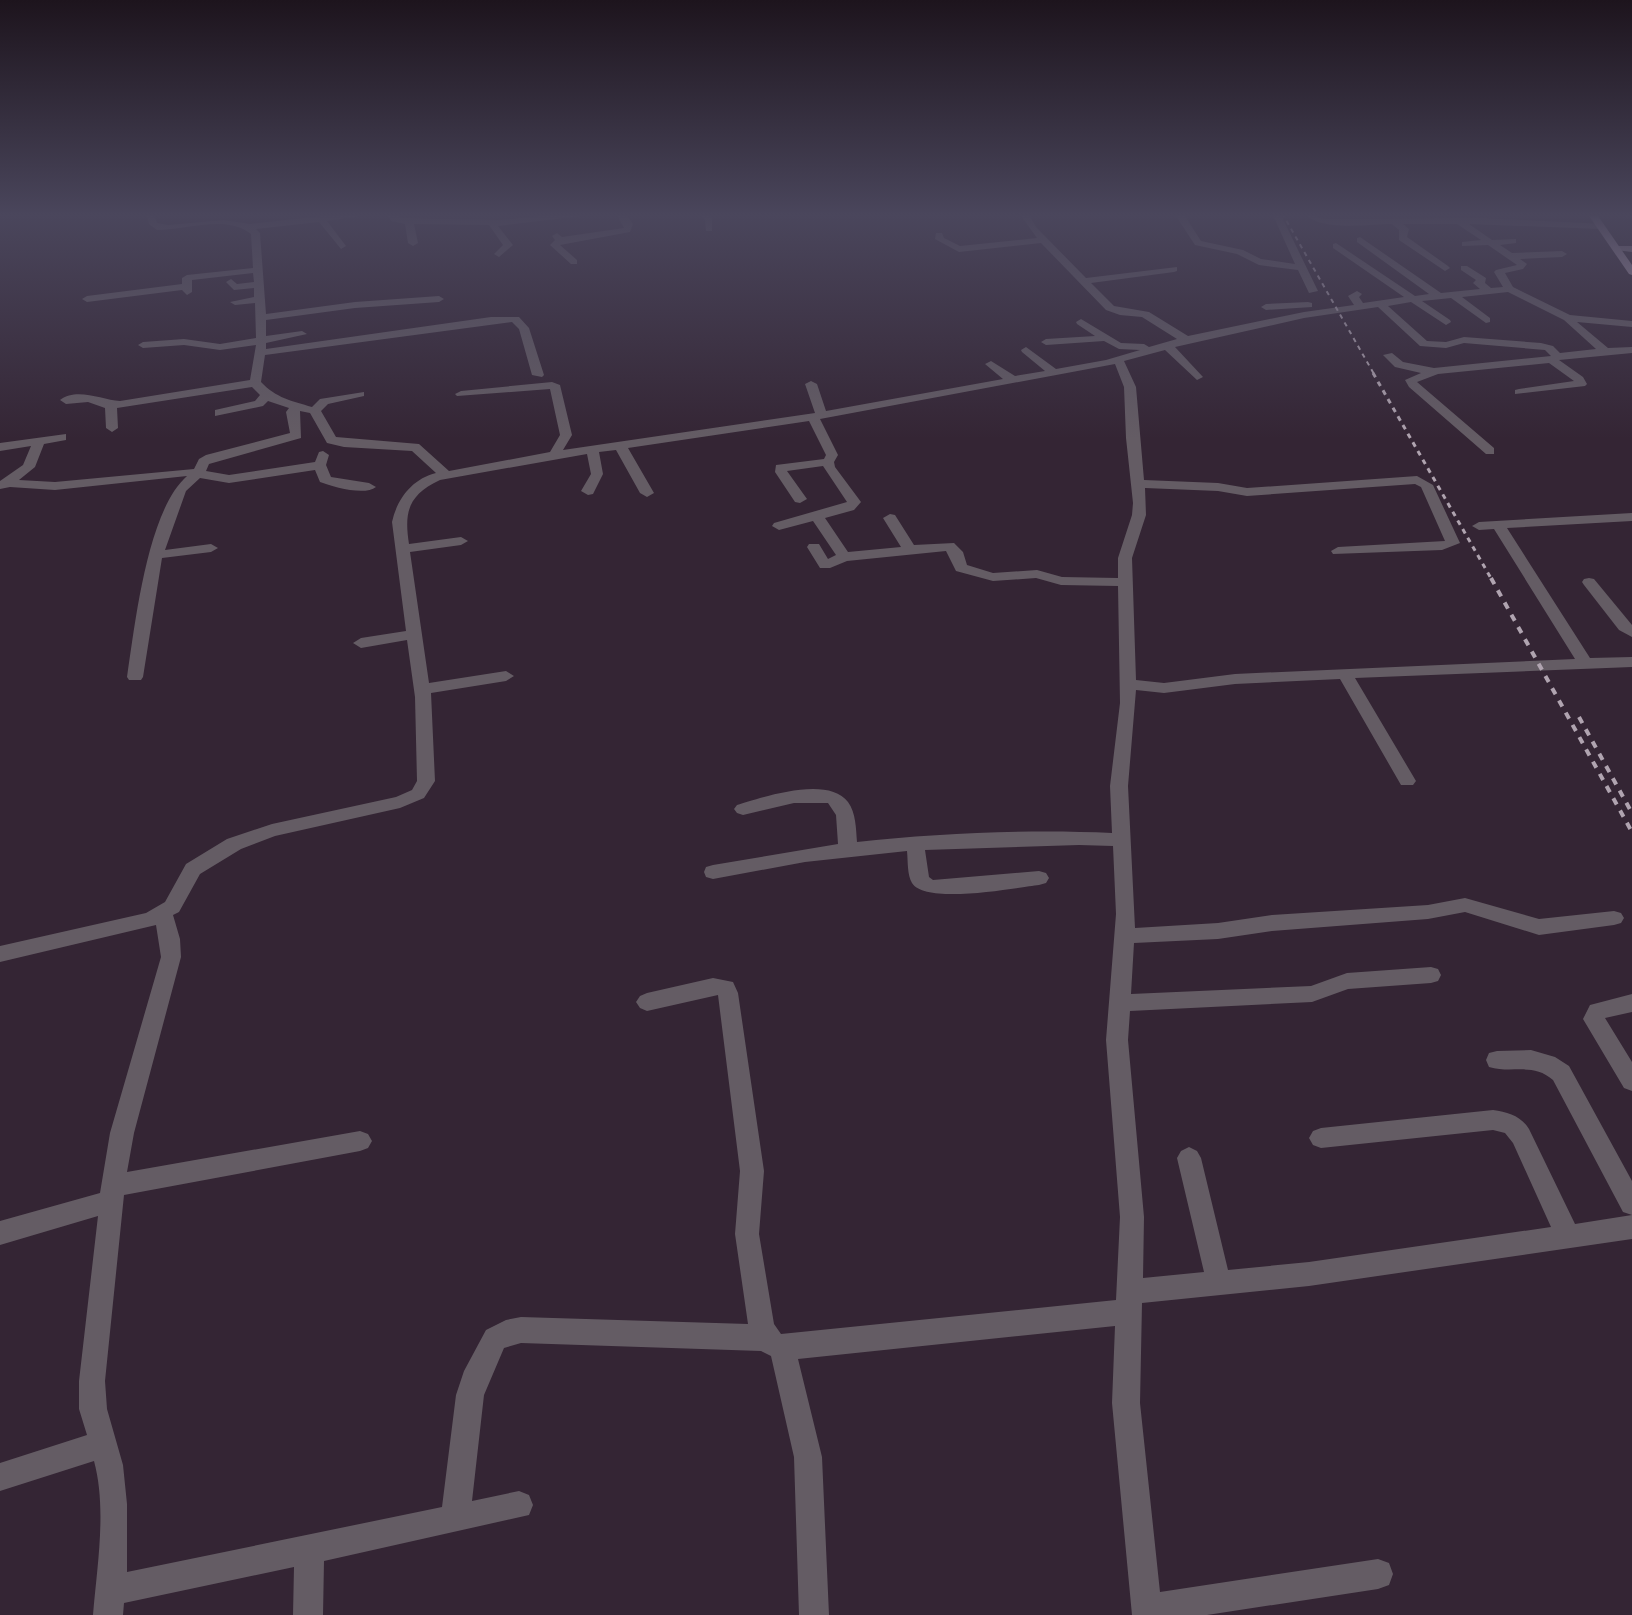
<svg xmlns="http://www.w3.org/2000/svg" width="1632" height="1615" font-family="Roboto,sans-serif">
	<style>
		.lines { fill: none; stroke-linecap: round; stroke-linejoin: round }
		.minor { fill: #645c64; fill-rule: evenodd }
		.major { fill: #9c8c9c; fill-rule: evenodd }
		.highway { fill: #b29fb3; fill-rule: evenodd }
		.rail-far2 { stroke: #b0a4b0; stroke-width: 2; stroke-dasharray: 4.5 4.5; stroke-linecap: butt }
		.rail-far1 { stroke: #b0a4b0; stroke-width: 3; stroke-dasharray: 5 5; stroke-linecap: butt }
		.rail { stroke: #b0a4b0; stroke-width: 4; stroke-dasharray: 7 7; stroke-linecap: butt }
	</style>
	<rect width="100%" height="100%" fill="#342534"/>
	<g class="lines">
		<g class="minor">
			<path d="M146,213H154L157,223L168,225L224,220L250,224L350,213H379L327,221L346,246L341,249L319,222L256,229L260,233L266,314L355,302L439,296L444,299L439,302L355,308L266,320V336L302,331L307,334L266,343V349L491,317H519L529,328L544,375L542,377L532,375L519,329L512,322L265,355L261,382C276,398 292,401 312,407L320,399L364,392V396L328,404L321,411L336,437L419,444L449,471L550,452L560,435L550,389L457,396L455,394L461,391L552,382L560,385L572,435L563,450L815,413L805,384L811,381L817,384L826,411L1003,379L985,364L991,361L1015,376L1045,371L1022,352L1021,350L1026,347L1056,369L1106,360L1140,350L1119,349L1104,341L1046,345L1041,342L1046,339L1095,336L1077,324L1076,322L1081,319L1121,343L1144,344L1149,347L1177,339L1142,317L1120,315L1106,310L1041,243L959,252L935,239L936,233H942L944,238L960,246L1037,238L1019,213H1028L1036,227L1086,278L1177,267V271L1174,272L1091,283L1114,306L1149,312L1188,336L1304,312L1354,305L1348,296L1357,291L1362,294L1359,297L1363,303L1404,297L1333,248V244L1336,243L1415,296L1429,294L1357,242V238L1360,237L1441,293L1480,289L1473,283L1476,280L1461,270V266H1467L1486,278L1485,283L1491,288L1503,287L1494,272L1496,270L1517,265L1488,245L1462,246V242L1481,240L1457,224H1403L1409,229L1407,237L1448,266L1450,268L1445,271L1399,240V230L1392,224C1368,224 1320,232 1304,213H1313L1318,218L1328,219L1482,218L1604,224V228L1601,229L1469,224L1492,240L1516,239V243L1500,245L1512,253L1562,251L1567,254L1562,257L1520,259L1527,264L1523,269L1505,273L1513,287L1570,315L1632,321V327L1577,322L1608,348L1632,347V353L1559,360L1583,377L1587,384L1585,386L1515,394V390L1519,389L1574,381L1549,363L1438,374L1417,382L1494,448V454H1486L1409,387L1405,380L1421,373L1395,367L1383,355L1392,353L1403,362L1434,368L1551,356L1545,350L1464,343L1446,348L1420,346L1378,307L1304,318L1175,347L1203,377L1197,380L1165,350L1124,361L1136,387L1144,480L1218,483L1247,488L1417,476L1433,485L1460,543L1442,550L1333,554L1331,551L1338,547L1445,541L1421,487L1415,484L1247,496L1218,491L1145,488L1146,515L1132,558L1136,680L1164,683L1235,674L1575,659L1494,529L1479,530L1472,526L1479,522L1632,513V521L1507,528L1590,658L1632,657V667L1355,678L1416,781L1413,785H1401L1340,679L1235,684L1164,693L1136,690L1128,786L1135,928L1218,923L1272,915L1428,905L1465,898L1539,919L1614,911L1621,913L1624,918L1621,923L1614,925L1539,935L1465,912L1428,919L1272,931L1218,939L1134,943L1131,994L1311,986L1347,973L1431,967L1438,969L1441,975L1438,981L1431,983L1348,989L1312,1002L1130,1011L1128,1040L1144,1217L1143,1278L1204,1272L1177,1158L1181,1151L1189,1147L1197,1151L1201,1158L1228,1270L1309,1262L1551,1227L1513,1143L1505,1133L1493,1130L1321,1148L1313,1145L1309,1138L1313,1131L1321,1128L1493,1110C1508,1112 1521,1116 1529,1129L1575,1224L1632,1215V1239L1309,1286L1142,1303L1140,1403L1160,1592L1378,1559L1389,1563L1393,1574L1389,1585L1378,1589L1207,1615H1132L1112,1403L1115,1326L798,1359L822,1457L829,1615H799L794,1457L771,1356L761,1351L521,1343L504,1348L484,1395L472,1501L519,1491L529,1495L533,1505L529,1515L324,1561L323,1615H293L294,1567L124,1603L123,1615H93C97,1566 107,1509 94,1461L0,1491V1463L87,1435L79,1409V1381L98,1216L0,1245V1221L100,1193L110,1133L161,957L156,925L0,962V946L146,913L165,902L186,864L227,839L272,824L396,797L412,790L417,781L415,697L407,640L361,648L353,643L361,638L406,631L392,522C397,499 412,479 436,473L412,451L344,447L327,443L310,413L300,411L301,438L209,464L206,471L229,475L315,462L319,452L323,451L329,455L326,465L331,477L369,483L376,487C365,496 333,487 320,482L315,470L229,483L200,478L186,491L165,550L211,544L218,548L211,552L162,558L143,677L141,680H129L127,677C135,625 147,511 187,476L55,490L10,487L0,489V481L23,465L31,446L0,451V443L66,434V440L44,444L35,467L19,480L55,482L194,469L199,459L206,455L290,433L286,412L289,408L268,401L263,406L215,416V410L255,401L260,395L252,387L117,408L118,428L112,432L106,428L105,408L88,402L66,404L60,400C77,387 102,400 120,401L250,380L256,345L220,350L184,345L143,348L138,345L143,342L184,339L220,344L256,338L255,303L235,305L230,302L254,297V288L234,290L226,282L231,279L237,284L254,282L253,273L192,280V292L187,295L182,290L87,302L82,299L87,296L182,284V278L187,275L253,268L251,234C227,214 185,230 157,230L149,224ZM1508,292L1564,320L1596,349L1560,353L1553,346L1541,343L1464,337L1446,342L1427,341L1388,306L1411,302L1446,325L1451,322L1450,320L1422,301L1451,298L1486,323L1490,322V318L1462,297ZM1115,364L1124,387L1126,438L1133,503L1132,515L1118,558V578L1062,577L1037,570L993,573L967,565L963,552L954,543L914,545L895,515L890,514L883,518L901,547L848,552L825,518L854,510L861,502L835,467L834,462L838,455L820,419ZM809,421L826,455L824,459L776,465L775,472L795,502L800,503L807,499L787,471L823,466L847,502L774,523L772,526L779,530L813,521L836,555L828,559L819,544H809L807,547L820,568H830L847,561L946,551L956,571L993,581L1036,578L1061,585L1118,586L1120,703L1110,786L1112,833C1032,829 937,833 857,842C856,829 856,813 848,802C828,775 763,797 737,805L734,809L737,813L743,815L794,803H828L836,815L838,844L713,865L706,867L704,872L706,877L713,879L805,862L907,851C908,861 907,875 912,883C926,905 1014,888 1039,885L1046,883L1049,878L1046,873L1039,871L933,880L929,877L925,850L1079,845L1113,846L1116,914L1106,1040L1120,1217L1116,1300L781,1334L774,1324L759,1234L764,1171L738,993L733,982L713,978L647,993L640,996L636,1002L640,1008L647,1011L718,995L740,1171L735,1234L748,1324L521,1317L506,1320L486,1330L464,1371L456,1395L442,1507L127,1572V1504L123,1465L107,1409L105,1381L124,1195L360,1151L368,1148L372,1141L368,1134L360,1131L127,1172L134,1133L181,957L180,939L173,915L179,912L200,874L241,849L275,836L400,808L424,798L435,781L431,693L506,681L514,676L506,671L429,683L410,552L461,545L468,541L461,537L409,544C404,512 408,495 440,480L587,454L591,474L581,491L588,495L593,494L603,474L599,452L616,450L640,493L647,497L654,493L628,448Z"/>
			<polygon points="386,213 395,213 401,218 499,220 573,213 606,213 498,226 513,245 499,257 494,254 503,245 489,225 414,224 418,243 413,246 408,243 405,224 391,221"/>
			<polygon points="616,213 625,213 633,224 630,232 560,245 577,260 577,264 571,264 550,245 555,240 552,236 557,233 562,237 624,228"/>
			<polygon points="699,213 708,213 712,218 712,231 706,231 705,220"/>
			<polygon points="1174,213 1183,213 1201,241 1243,250 1261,259 1295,264 1272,213 1280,213 1318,291 1309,293 1298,270 1259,265 1237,254 1195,245"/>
			<polygon points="1619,213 1632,213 1632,217 1620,215"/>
			<polygon points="1308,302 1312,303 1312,307 1266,310 1261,307 1266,304"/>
			<polygon points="1589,578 1594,579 1632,625 1632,637 1619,630 1584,585 1582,582 1584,579"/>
			<polygon points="1632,994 1632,1012 1605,1018 1632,1062 1632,1091 1624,1088 1583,1019 1590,1005"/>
			<path d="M1531,1050L1555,1057L1569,1066L1632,1181V1215L1623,1212L1553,1080C1533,1062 1512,1074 1489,1067L1486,1060L1489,1053L1497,1051Z"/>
		</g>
		<polygon class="major" points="1615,246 1632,246 1632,252 1615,250"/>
		<polygon class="highway" points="1587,213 1596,213 1632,265 1632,275 1629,274"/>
		<polyline class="rail-far2" points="1282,213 1374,374"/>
		<polyline class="rail-far1" points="1373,373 1492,580"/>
		<g class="rail">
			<polyline points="1491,578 1632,832"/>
			<polyline points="1579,717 1632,813"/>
		</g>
	</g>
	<linearGradient id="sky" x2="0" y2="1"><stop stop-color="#1d141d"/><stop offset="0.49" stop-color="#4a465c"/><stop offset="1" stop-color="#4a465c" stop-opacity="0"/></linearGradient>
	<rect width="1632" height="439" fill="url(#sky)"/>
</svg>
